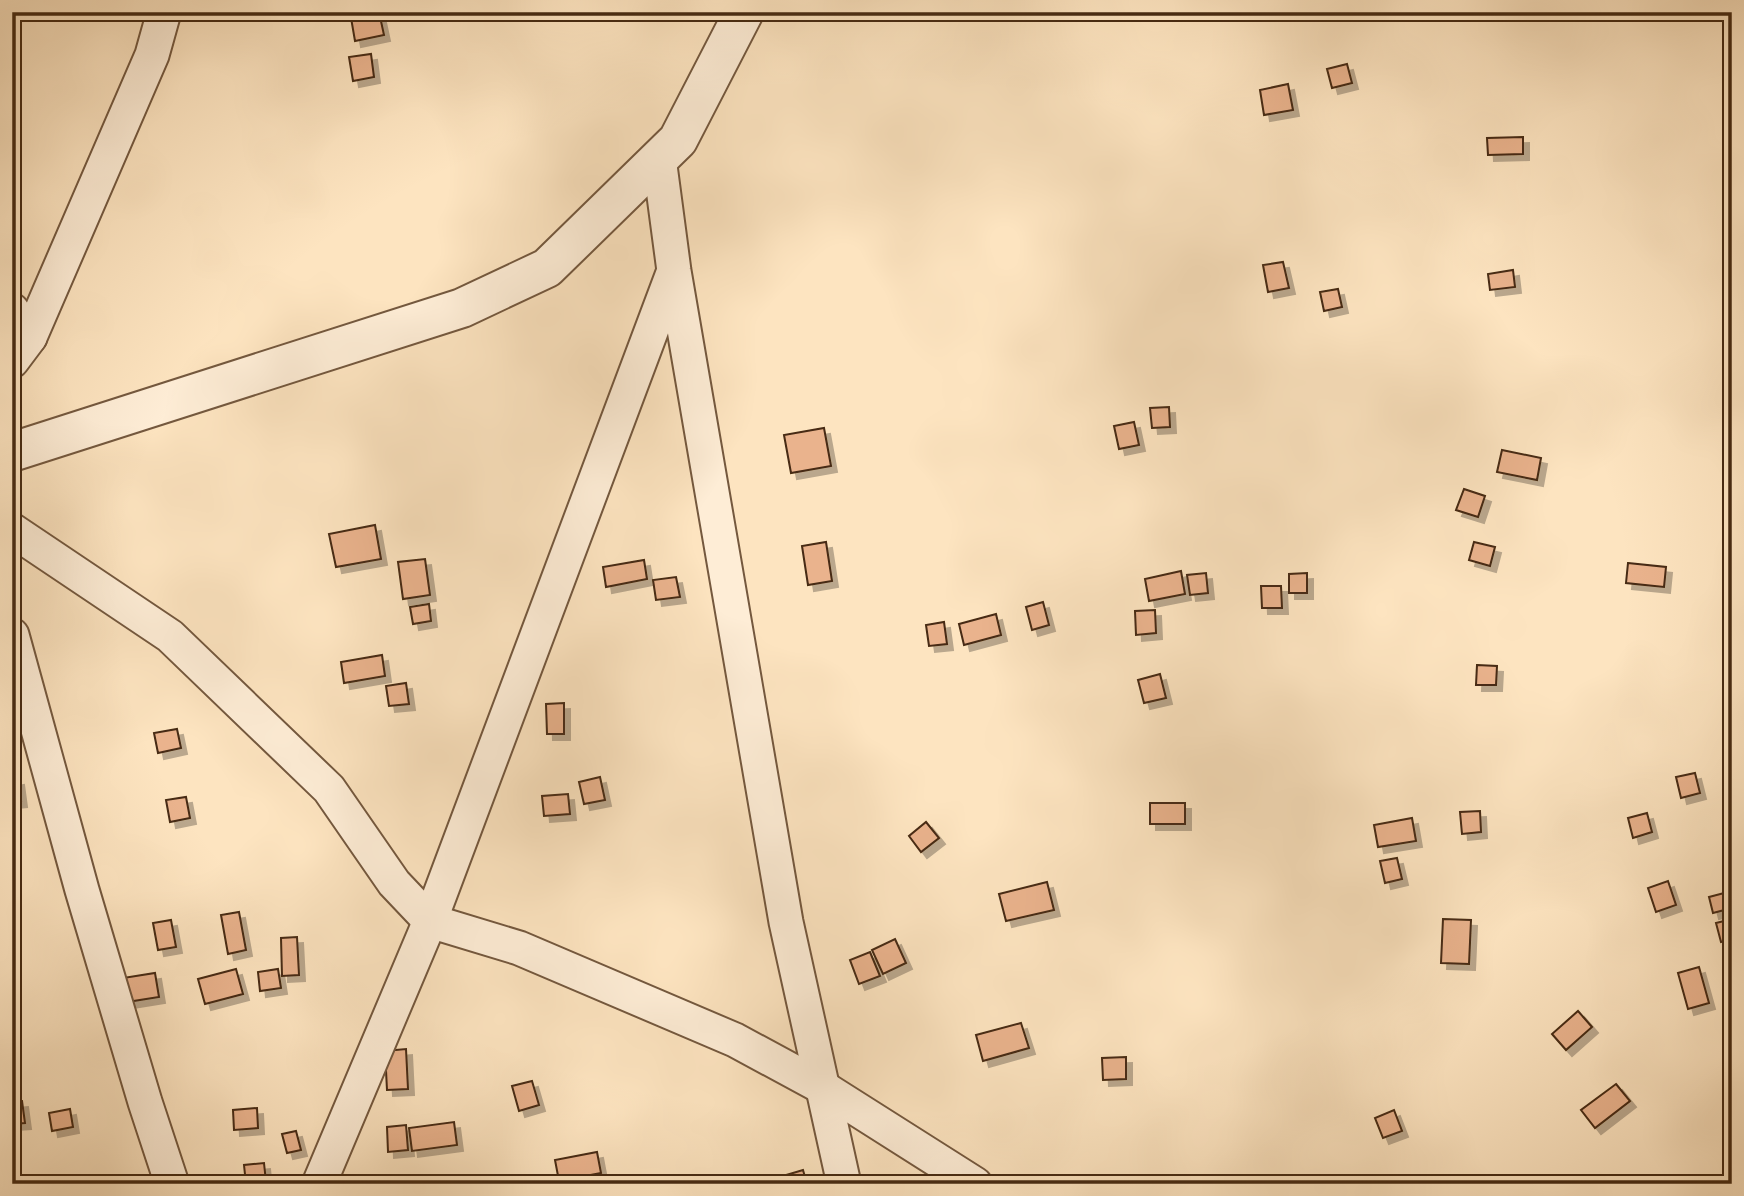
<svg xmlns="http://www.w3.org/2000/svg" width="1744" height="1196" font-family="'IM FELL DW Pica',serif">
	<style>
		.building { fill: #eab38d; stroke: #462a12; stroke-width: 2; filter: url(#shadow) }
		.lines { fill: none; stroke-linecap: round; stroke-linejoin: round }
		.minor-casing { stroke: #74583e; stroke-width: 37 }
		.tertiary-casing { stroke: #74583e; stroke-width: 42 }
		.minor { stroke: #feedd6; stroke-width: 33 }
		.tertiary { stroke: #feedd6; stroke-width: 38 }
	</style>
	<defs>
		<filter id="shadow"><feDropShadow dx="6" dy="6" stdDeviation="0" flood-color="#0004"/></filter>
	</defs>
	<rect width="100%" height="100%" fill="#fde4c0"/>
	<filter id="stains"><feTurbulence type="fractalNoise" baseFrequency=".00286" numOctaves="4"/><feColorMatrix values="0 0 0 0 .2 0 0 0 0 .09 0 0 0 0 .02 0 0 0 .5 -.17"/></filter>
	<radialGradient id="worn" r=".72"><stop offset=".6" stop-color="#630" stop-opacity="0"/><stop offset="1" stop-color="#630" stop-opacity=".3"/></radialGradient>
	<g class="building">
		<polygon points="350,12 379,12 384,35 355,41"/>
		<polygon points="371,54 374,77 353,81 349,57"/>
		<polygon points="1347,64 1352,83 1332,88 1327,69"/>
		<polygon points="1288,84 1293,110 1264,115 1260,90"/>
		<polygon points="1523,137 1523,154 1488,155 1487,138"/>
		<polygon points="1283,262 1289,288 1268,292 1263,265"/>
		<polygon points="1513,270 1515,287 1490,290 1488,274"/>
		<polygon points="1338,289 1342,307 1324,311 1320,292"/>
		<polygon points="1169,407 1170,427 1152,428 1150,408"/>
		<polygon points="1134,422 1139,445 1119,449 1114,426"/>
		<polygon points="824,428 831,466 791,473 784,435"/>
		<polygon points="1502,450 1541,458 1537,480 1497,472"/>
		<polygon points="1464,489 1485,496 1478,517 1456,510"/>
		<polygon points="375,525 381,559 336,567 329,534"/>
		<polygon points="826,542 832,581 808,585 802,546"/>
		<polygon points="1474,542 1495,547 1490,566 1469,560"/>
		<polygon points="425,559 430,595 403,599 398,562"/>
		<polygon points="644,560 647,579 606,587 603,567"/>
		<polygon points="1628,563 1666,567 1664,587 1626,583"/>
		<polygon points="1181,571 1185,594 1149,601 1145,579"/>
		<polygon points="1206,573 1208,593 1190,595 1187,575"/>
		<polygon points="1307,573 1307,593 1289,593 1289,574"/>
		<polygon points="676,577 680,597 656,600 653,580"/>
		<polygon points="1261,586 1281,586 1282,608 1262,608"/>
		<polygon points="1043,602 1049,625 1032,630 1026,607"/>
		<polygon points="429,604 431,621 413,624 410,607"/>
		<polygon points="1155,610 1156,633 1136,635 1135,611"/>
		<polygon points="996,614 1001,635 964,645 959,624"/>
		<polygon points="944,622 947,644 929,646 926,625"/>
		<polygon points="382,655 385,676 344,683 341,662"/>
		<polygon points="1477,665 1497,666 1496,685 1476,685"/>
		<polygon points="1160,674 1166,698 1144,703 1138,680"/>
		<polygon points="406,683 409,704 389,706 386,686"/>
		<polygon points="564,703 564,734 547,734 546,704"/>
		<polygon points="177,729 181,748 158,753 154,733"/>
		<polygon points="1695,773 1700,793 1681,798 1676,777"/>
		<polygon points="600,777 605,800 584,804 579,782"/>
		<polygon points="18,779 21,801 12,802 12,780"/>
		<polygon points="568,794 570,814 544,816 542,796"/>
		<polygon points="186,797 190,818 170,822 166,800"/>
		<rect x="1150" y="803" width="35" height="21"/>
		<polygon points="1480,811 1481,832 1462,834 1460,812"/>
		<polygon points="1647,813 1652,832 1633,838 1628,818"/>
		<polygon points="1412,818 1416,841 1378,847 1374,825"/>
		<polygon points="926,822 939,838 921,852 909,836"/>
		<polygon points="1397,858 1402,879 1385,883 1380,861"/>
		<polygon points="1668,881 1676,905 1656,912 1648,888"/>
		<polygon points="1047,882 1054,910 1006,921 999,894"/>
		<polygon points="1728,892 1732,908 1713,913 1709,897"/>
		<polygon points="239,912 246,950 228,954 221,915"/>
		<polygon points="1443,919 1471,920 1469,964 1441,963"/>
		<polygon points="1732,919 1732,939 1721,942 1716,923"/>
		<polygon points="171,920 176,947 158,950 153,923"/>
		<polygon points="297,937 299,975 282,976 281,938"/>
		<polygon points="895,939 906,963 883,974 872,950"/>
		<polygon points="870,952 880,976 859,984 850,960"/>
		<polygon points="1699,967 1709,1003 1688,1009 1678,973"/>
		<polygon points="236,969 243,994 205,1004 198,979"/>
		<polygon points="278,969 281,988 260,991 258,972"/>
		<polygon points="155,973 159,997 127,1002 123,978"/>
		<polygon points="1578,1011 1592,1027 1566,1050 1552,1034"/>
		<polygon points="1021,1023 1029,1048 983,1061 976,1035"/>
		<polygon points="406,1049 408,1089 387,1090 385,1051"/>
		<polygon points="1126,1057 1126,1079 1103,1080 1102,1058"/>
		<polygon points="532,1081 539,1105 519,1111 512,1086"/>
		<polygon points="1616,1084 1630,1101 1595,1128 1581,1110"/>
		<polygon points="22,1101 25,1123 12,1124 12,1102"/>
		<polygon points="257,1108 258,1128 234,1130 233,1110"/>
		<polygon points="70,1109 73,1127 52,1131 49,1113"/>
		<polygon points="1394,1110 1402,1131 1383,1138 1375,1118"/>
		<polygon points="454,1122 457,1145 412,1151 409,1128"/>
		<polygon points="406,1125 408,1150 388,1152 387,1127"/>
		<polygon points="296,1131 301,1150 287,1153 282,1134"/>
		<polygon points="597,1152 601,1173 559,1181 555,1160"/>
		<polygon points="264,1163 266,1182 246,1184 244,1165"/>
		<polygon points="803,1170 807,1184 767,1184 766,1181"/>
	</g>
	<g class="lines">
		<defs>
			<g id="minor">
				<polyline points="659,158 674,271 786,922 844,1184"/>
				<polyline points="12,310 30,337 12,361"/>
				<polyline points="30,337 152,55 164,12"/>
				<polyline points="12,530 170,636 329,789 394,883 430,921 519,948 735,1040 822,1087 975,1184"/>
				<polyline points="12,635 82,890 145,1102 172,1184"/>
				<polyline points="319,1184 430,921 673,273"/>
			</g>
			<polyline id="tertiary" points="12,452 462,308 547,268 678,140 744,12"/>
		</defs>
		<use href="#minor" class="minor-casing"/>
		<use href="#tertiary" class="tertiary-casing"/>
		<use href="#minor" class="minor"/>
		<use href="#tertiary" class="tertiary"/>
	</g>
	<rect width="1744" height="1196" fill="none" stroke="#fde4c0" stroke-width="42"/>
	<rect x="14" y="14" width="1716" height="1168" fill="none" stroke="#462a12" stroke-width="3.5"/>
	<rect x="21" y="21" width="1702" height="1154" fill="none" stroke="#462a12" stroke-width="2"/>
	<rect width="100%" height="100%" filter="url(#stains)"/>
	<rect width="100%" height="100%" fill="url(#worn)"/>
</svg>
